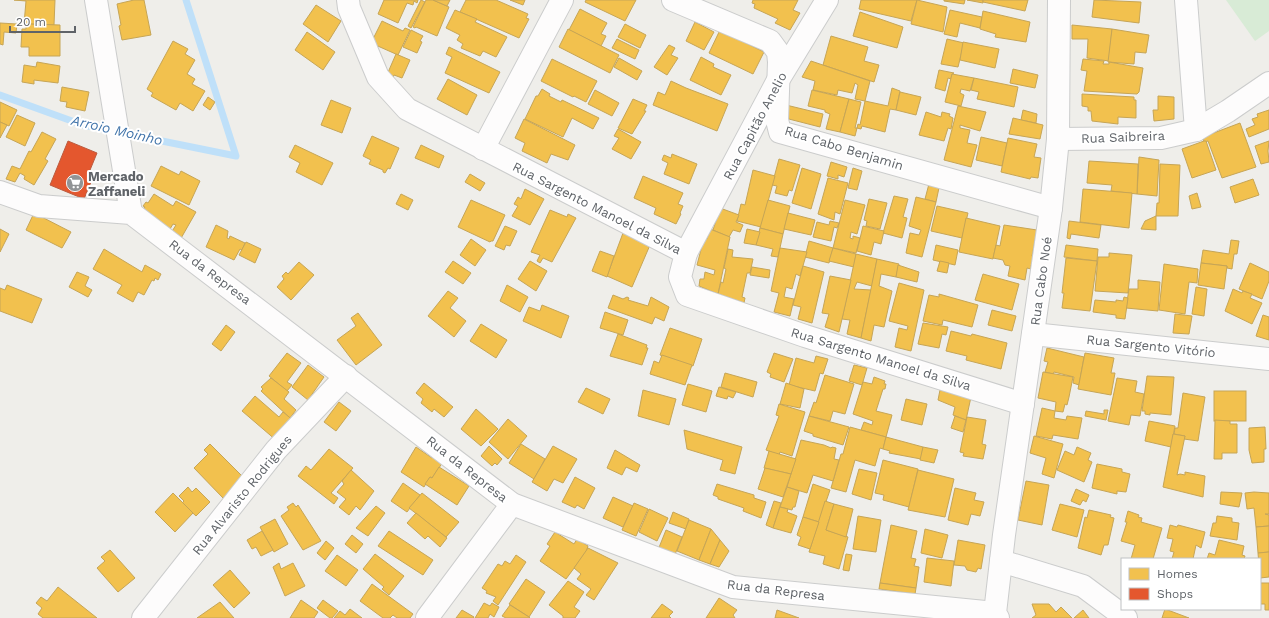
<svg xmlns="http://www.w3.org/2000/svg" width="1269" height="618" font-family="'Work Sans',sans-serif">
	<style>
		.grass { fill: #d8ebd6 }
		.homes { fill: #f2c14e; stroke: #c6a556 }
		.shops { fill: #e4572e; stroke: #bc5b3f }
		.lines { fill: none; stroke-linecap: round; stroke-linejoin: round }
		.stream { stroke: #bfe0f9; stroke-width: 7 }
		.minor-casing { stroke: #cbcccc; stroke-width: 24 }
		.tertiary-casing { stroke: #cbcccc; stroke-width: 24 }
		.minor { stroke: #fdfcfc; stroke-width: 22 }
		.tertiary { stroke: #fdfcfc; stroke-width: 22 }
		.labels { text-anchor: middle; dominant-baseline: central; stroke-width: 4; stroke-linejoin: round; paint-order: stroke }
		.street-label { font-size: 13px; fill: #5f6368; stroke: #fff }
		.poi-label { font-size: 13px; font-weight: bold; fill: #5f6368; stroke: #fff; text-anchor: start }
		.water-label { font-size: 14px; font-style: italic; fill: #4174aa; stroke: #fff }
	</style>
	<rect width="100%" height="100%" fill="#efeeea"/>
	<polygon class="grass" points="1226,0 1269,0 1269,31 1255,41"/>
	<g class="homes">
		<polygon points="14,0 55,0 54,25 24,24 26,1"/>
		<polygon points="134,0 144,0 151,35 122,40 119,26 121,25 117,4"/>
		<polygon points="384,0 418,0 417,3 414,1 413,5 407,3 398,23 378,14"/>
		<polygon points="421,0 425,2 411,28 408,26"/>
		<polygon points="426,0 433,0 449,7 437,36 416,27 415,28 413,27"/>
		<polygon points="433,0 450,0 447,6"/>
		<polygon points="466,0 496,0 528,14 526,18 529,19 519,38 460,12"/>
		<polygon points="510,0 525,0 523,5"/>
		<polygon points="586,0 636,0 625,21 585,2"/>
		<polygon points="753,0 798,0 793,10 800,13 790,30 775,23 778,19 754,8 755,4 752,3"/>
		<polygon points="861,0 917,0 911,21 859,9"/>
		<polygon points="917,0 947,7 943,32 911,24"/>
		<polygon points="944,0 965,0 964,4 944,1"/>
		<polygon points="967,0 983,0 983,3"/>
		<polygon points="983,0 1028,0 1025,11 983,2"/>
		<polygon points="1094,0 1141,2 1139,23 1092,17"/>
		<polygon points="316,5 341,21 328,42 303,24"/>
		<polygon points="580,9 607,23 601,34 606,36 601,46 569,30"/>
		<polygon points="455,10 477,19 475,22 507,37 496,57 483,51 480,56 461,48 463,44 457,40 460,35 446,28"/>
		<polygon points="950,10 982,17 980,28 960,23 957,37 944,34"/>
		<polygon points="983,11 1030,22 1026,42 995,37 996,34 980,29"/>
		<polygon points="860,12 903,27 897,48 853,36"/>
		<polygon points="382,21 403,31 405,28 410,30 398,55 371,43"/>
		<polygon points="695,22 714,32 704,50 686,41"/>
		<polygon points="0,23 17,24 16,33 4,32 3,45 0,44"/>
		<polygon points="29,24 60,25 60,56 29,56 29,47 21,47 22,29 26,29 26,26 29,26"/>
		<polygon points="625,24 646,35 640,48 618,37"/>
		<polygon points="1072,25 1112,29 1109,61 1087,58 1088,39 1072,39"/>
		<polygon points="568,29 619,55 610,73 559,47"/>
		<polygon points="1112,29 1149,35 1146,53 1135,52 1134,64 1108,62"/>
		<polygon points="411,30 423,36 420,41 422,42 417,53 403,47"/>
		<polygon points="720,30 764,52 753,74 709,53"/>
		<polygon points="307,32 335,52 323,70 295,50"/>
		<polygon points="831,36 868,47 864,61 879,65 874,82 823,65"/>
		<polygon points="617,39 639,50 635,59 612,48"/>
		<polygon points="947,39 964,43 958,67 941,64"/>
		<polygon points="173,41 188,49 185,54 195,60 187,74 195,79 192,84 205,91 193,111 180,103 176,110 151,96 153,93 147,89"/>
		<polygon points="963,42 999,49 995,68 960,60"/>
		<polygon points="669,45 675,48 671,55 678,58 667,75 654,67"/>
		<polygon points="449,47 500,72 489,93 445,73 452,57 446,54"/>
		<polygon points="396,54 410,60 402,78 394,75 392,80 386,77"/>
		<polygon points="701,57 714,64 713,67 731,75 721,95 690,80"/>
		<polygon points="619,58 642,71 637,80 614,67"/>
		<polygon points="552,59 597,81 586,102 574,96 573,97 541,81"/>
		<polygon points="1083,59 1104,61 1103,64 1109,64 1109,62 1143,68 1139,92 1137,94 1084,91 1087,71 1081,70"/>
		<polygon points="811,61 870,81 865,101 855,99 858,85 855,83 852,93 838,90 837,95 813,90 815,81 802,77"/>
		<polygon points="37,62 60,66 58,83 34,80 34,84 22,82 24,65 36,67"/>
		<polygon points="1013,69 1038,75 1035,88 1010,83"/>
		<polygon points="939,70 954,73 952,74 951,79 948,78 945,91 935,88"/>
		<polygon points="952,74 974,78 970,91 961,89 960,93 964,95 961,106 945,102"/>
		<polygon points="974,78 1018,87 1014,107 977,99 979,92 971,90"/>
		<polygon points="448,79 477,95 467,115 437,99"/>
		<polygon points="671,81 686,88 728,104 717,131 653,105 658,92 665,95"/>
		<polygon points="62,87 89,92 85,111 66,107 67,102 60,101"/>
		<polygon points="892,88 900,91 896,110 890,109 885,132 862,126 861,129 857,128 858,124 860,125 865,101 888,106"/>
		<polygon points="542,89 550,94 549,96 561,102 562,100 599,118 593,129 572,118 563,137 525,119 536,96 538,96"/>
		<polygon points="595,90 619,103 612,116 588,104"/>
		<polygon points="812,90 849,99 840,132 826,129 830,114 825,112 825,110 808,106"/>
		<polygon points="900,92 921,97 916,115 896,110"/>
		<polygon points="1082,94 1134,97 1134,100 1136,100 1136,118 1118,117 1118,124 1092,121 1091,111 1088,111 1088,107 1082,106"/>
		<polygon points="1158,96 1174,97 1174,119 1154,121 1153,110 1158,110"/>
		<polygon points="208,97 215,102 210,110 203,105"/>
		<polygon points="633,99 647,105 644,111 646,111 632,134 618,128"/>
		<polygon points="849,99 861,102 855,128 857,128 855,136 840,132"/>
		<polygon points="331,100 351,108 342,133 321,125"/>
		<polygon points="0,102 17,110 9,126 0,122"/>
		<polygon points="786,105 823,114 820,127 781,117"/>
		<polygon points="958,106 986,112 980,131 960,125 960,128 970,130 967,143 977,145 971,167 944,160"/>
		<polygon points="1023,110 1037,114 1036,123 1021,120"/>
		<polygon points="1269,110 1269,129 1249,137 1246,129 1255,125 1252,119 1258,117 1257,114"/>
		<polygon points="926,112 941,117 942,112 950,114 949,116 953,118 951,129 948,128 944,141 919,135"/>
		<polygon points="17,115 35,123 25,146 6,137"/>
		<polygon points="1013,118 1043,125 1040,139 1009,134"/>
		<polygon points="524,119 575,145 568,160 551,154 547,163 522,151 525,143 515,138"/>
		<polygon points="0,122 7,125 0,138"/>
		<polygon points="1240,123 1256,167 1222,178 1208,141 1204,142 1203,137"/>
		<polygon points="618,129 641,142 631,159 612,149 619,138 614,136"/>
		<polygon points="42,132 56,139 45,159 48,161 34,185 24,179 25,176 20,173 15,182 6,179 12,166 20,169 29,151 31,152"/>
		<polygon points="372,136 399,148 390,169 388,168 385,173 383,172 383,170 369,164 371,160 363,156"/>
		<polygon points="981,137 1007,143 1002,166 976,160"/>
		<polygon points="1008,138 1037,144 1034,157 1041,158 1038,178 1031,177 1030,179 1001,172"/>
		<polygon points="1204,141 1206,141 1216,170 1192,178 1182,149"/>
		<polygon points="1269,141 1268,151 1269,162 1261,164 1255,146"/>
		<polygon points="295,145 333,163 322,185 296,172 300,163 289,157"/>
		<polygon points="421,145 444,156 439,168 415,158"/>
		<polygon points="672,154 697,164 689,184 664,174 668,163 662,160 664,155 671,158"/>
		<polygon points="1139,157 1159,160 1157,196 1137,194"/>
		<polygon points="779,159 800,165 792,191 789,190 787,196 775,193 777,186 772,185"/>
		<polygon points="1089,161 1138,164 1137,194 1111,191 1112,185 1087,183"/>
		<polygon points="831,162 847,167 844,177 838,175 838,179 827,176"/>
		<polygon points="1160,164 1180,165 1178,216 1156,216 1157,203 1159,203"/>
		<polygon points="161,166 179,175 181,171 200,181 189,205 151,186"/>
		<polygon points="802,168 821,174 811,209 792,203"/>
		<polygon points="853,168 862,171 857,190 848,188"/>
		<polygon points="753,170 775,176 761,227 737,221 741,204 745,205"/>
		<polygon points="470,174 485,183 480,191 465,182"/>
		<polygon points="643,176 683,193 678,204 683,206 680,213 681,214 676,224 654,214 656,208 634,198"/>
		<polygon points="828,178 848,183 840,214 835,212 834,220 818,214"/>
		<polygon points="1253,179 1259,195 1235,203 1230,187"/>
		<polygon points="930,180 940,183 936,202 925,199"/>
		<polygon points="525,189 544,199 530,225 512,216 518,206 514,204 518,197 521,199"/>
		<polygon points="1083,189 1132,193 1129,228 1080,222"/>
		<polygon points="1197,193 1201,207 1192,209 1189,196"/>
		<polygon points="154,194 173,206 176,201 196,212 180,240 171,233 176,225 173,224 170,229 142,211 145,207 143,206 146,202 148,203"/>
		<polygon points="401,194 413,200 408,210 396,204"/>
		<polygon points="894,196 908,199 903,217 907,218 902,238 883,233"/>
		<polygon points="916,197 936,202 922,257 906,253 910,233 919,235 921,230 909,226"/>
		<polygon points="869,199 887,203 880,229 866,226 867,221 864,220"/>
		<polygon points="471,200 505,215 493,241 491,241 490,242 458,227"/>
		<polygon points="768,200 790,206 783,234 760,228"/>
		<polygon points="845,200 865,205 857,234 851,232 850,238 853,239 853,236 860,238 856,253 833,248"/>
		<polygon points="937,206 968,213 962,238 931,231"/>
		<polygon points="720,208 739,215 736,222 743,225 740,232 733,230 729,237 713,230"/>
		<polygon points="550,210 567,217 568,214 576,218 552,262 543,258 540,263 537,261 540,255 531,252"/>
		<polygon points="34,213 71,232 62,248 26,230"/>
		<polygon points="788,213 815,220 811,235 784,229"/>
		<polygon points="1156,216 1156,230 1141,229 1145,221"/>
		<polygon points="966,218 1000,226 993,259 959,252"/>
		<polygon points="830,221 839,223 837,228 834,227 831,241 813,237 817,222 829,225"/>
		<polygon points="1069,221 1101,225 1099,238 1071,234 1070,239 1067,238"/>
		<polygon points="216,225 228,231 227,238 229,239 230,236 245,243 242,250 240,249 234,260 206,247"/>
		<polygon points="1004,225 1037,230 1032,256 1037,257 1036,266 1031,265 1031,269 1027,268 1025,280 1008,276 1010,266 1005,265 1003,260 993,258 996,245 1000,246"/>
		<polygon points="505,226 517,231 510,246 506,245 504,250 495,246"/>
		<polygon points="863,226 884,231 881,244 874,242 871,255 857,251"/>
		<polygon points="760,228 783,234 778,257 771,256 773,249 756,245"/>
		<polygon points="0,229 9,234 0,252"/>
		<polygon points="710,229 730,237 718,294 699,286 700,279 704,279 705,272 714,275 715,270 697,265 704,238 707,239"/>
		<polygon points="747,229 760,232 756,245 744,243"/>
		<polygon points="623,233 650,245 632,287 607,276"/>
		<polygon points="471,239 486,250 475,266 460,255"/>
		<polygon points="1231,240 1239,241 1237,254 1234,254 1232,269 1227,268 1227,266 1201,263 1203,250 1229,254"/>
		<polygon points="809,241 833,248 829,263 805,257"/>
		<polygon points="246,242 261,249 255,263 239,255"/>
		<polygon points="936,245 958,250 955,265 933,260"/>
		<polygon points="1066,245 1098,249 1097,261 1064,257"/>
		<polygon points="780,248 807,252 800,276 796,274 792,289 786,287 784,297 794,299 790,316 774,312 779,293 771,291"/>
		<polygon points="833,248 856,254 854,267 829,261"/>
		<polygon points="104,249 142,272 145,265 161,274 158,280 155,278 154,281 152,280 144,295 138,292 133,302 117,293 122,285 93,269"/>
		<polygon points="728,249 733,250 732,257 753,259 750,273 747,273 742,297 745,298 744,303 718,294 721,282 723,283 726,269 724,268"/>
		<polygon points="600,251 614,256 607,277 592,271"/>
		<polygon points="1109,253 1132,255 1128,293 1095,291 1098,257 1109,257"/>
		<polygon points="856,254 877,259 872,286 857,282 854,289 871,290 861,338 847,334 850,320 842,319"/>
		<polygon points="1066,258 1097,261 1090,311 1062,308 1064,293 1062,293"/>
		<polygon points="877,259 899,264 896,277 881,274 879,286 892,291 884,327 874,325 871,341 861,338"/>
		<polygon points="453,261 471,273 463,284 445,272"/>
		<polygon points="530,261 547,271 536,291 518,279"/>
		<polygon points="940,261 949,263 947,273 937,271"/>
		<polygon points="299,262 314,275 291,300 277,287 284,279 282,276 286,272 288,274"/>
		<polygon points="1201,263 1227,266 1224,289 1198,285"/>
		<polygon points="1250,263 1269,272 1269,281 1262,299 1239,289"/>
		<polygon points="1164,264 1198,269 1197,283 1189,282 1185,314 1159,310"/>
		<polygon points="898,265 919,272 917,282 896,277"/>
		<polygon points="803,266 824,272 812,323 798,319 801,307 793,305"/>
		<polygon points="752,267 770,270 769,278 750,275"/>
		<polygon points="77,272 89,277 85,286 92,290 88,297 69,287"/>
		<polygon points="983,274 1019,284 1012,310 975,300"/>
		<polygon points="830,276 851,280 839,332 825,327 829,314 822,313"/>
		<polygon points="1138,280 1160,282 1158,311 1126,308 1129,289 1138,289"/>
		<polygon points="899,283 924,290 911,351 895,347 899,328 907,330 908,326 889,321"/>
		<polygon points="7,285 42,299 32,323 0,311 0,288 5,290"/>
		<polygon points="507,285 528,297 520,312 500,301"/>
		<polygon points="1196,287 1207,289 1204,316 1192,314"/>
		<polygon points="1233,289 1242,293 1243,291 1252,294 1250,298 1262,303 1252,324 1225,311"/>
		<polygon points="448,291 458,298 450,308 466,321 454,337 428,316"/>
		<polygon points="939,294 978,305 972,327 943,320 942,325 923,321 929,295 939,297"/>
		<polygon points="613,295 623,299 627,297 629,298 628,300 648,306 651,297 669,307 664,321 655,317 652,324 608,308"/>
		<polygon points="1124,297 1128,298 1125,319 1116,318 1116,315 1093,312 1095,300 1116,302 1116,300 1123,301"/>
		<polygon points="542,305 569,316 561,338 523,321 529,307 540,311"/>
		<polygon points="992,310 1016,316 1012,331 988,325"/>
		<polygon points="605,312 628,320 623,335 600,328"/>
		<polygon points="358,313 382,345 356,365 337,340 356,326 351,318"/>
		<polygon points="1175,314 1192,316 1189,334 1173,333"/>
		<polygon points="1263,315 1269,317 1269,340 1256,336"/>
		<polygon points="923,323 948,327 946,335 942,334 939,348 918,344"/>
		<polygon points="481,324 507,340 496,358 470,341"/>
		<polygon points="226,325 235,332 221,351 212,344"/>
		<polygon points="670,328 702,339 693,366 660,355"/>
		<polygon points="951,331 971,336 972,334 1007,343 1001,369 966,360 967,356 946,351"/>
		<polygon points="618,334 647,345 646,348 648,348 642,365 610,356"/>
		<polygon points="1047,348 1084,357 1079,385 1073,383 1074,377 1054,372 1053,374 1045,372 1048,362 1044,361"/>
		<polygon points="287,353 301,363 287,382 292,385 287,391 269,376"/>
		<polygon points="774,353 793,359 784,382 770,377 771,374 767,372"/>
		<polygon points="1085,353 1114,358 1111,373 1115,373 1111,395 1078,389"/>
		<polygon points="662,355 692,365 685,385 650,374 654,361 659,363"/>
		<polygon points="816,356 828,359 823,374 820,373 815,391 789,385 796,358 814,363"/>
		<polygon points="308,365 324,377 308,400 292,387"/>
		<polygon points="854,365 867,368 862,385 849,381"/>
		<polygon points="1043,372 1073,377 1069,397 1067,405 1065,404 1063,412 1055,411 1056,402 1038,398"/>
		<polygon points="725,373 757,382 753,397 721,387"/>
		<polygon points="825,375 854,384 845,414 833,411 830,421 809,416 814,402 816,403"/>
		<polygon points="1147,376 1174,377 1171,415 1150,413 1150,415 1145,414 1145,411 1142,411"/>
		<polygon points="874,377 885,381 884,384 886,384 885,389 883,389 876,411 892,415 886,437 861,430 864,422 872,425 873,421 853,414 863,382 872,384"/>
		<polygon points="271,378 289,392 284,399 296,410 290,418 261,391 263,389 261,387"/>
		<polygon points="1117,378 1137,381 1135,392 1144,394 1140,416 1131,415 1129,425 1108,421"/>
		<polygon points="424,383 453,407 444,417 434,409 432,412 421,403 423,399 416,393"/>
		<polygon points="786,383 804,389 800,408 780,404"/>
		<polygon points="688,384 712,391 706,412 682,405"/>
		<polygon points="719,387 736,392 733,398 728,396 727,399 716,396"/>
		<polygon points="586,388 610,399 603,414 578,402"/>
		<polygon points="943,389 971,397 966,420 953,415 955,407 938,400 940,390"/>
		<polygon points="643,390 676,399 669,425 638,416"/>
		<rect x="1214" y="391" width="32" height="30"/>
		<polygon points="1183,393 1205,397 1198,441 1184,439 1185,436 1174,434 1175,428 1178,428"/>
		<polygon points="255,396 279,417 283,412 294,421 277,441 242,411"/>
		<polygon points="906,399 927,404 922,425 901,420"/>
		<polygon points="339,402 351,411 336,431 324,422"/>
		<polygon points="779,404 805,412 792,456 780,452 779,455 766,450 779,416 776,415"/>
		<polygon points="1042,408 1055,411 1054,418 1066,420 1067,416 1082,418 1078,439 1053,435 1052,439 1036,436"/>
		<polygon points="476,409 498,429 481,446 461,429"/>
		<polygon points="1104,410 1108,410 1106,420 1085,416 1086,411 1104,414"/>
		<polygon points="809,416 849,427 843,445 813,436 813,434 804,431"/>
		<polygon points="955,416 966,420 963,432 951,428"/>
		<polygon points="967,417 986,420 982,444 986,445 983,459 963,456 964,453 960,452"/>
		<polygon points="508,419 527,436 508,459 489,442"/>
		<polygon points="1215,420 1230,421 1230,424 1237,424 1237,453 1222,453 1222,459 1214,459"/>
		<polygon points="1149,421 1175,426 1171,447 1145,441"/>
		<polygon points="850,427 886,437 883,449 880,448 875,466 855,460 846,492 831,488 841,454 843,454"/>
		<polygon points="1265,427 1266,449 1264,449 1264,462 1252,463 1249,450 1249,428"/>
		<polygon points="684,430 742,447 735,474 720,470 723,460 687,449"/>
		<polygon points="1173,434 1185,436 1177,475 1180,474 1185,475 1185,472 1205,476 1203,497 1163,487"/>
		<polygon points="1034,436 1063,444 1054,478 1042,474 1046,458 1030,453"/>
		<polygon points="886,437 923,447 921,459 889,453 890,451 883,449"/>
		<polygon points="801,440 824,445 831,448 832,447 836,448 834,459 839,460 833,481 813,475 807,493 787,487"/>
		<polygon points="210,444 244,478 223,498 194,468 208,454 204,450"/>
		<polygon points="521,444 545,459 534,479 509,463"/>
		<polygon points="489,446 502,459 497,465 495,463 492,466 481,456"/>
		<polygon points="553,446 577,459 563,483 554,479 547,491 532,482"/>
		<polygon points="416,447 432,458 434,456 443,462 432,478 430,477 424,487 401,472"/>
		<polygon points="923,447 938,450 934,463 920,460"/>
		<polygon points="1077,447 1091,453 1088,460 1092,462 1084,482 1057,470 1065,451 1074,455"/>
		<polygon points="329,449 353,468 331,493 338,498 334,504 298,476 306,466 311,470"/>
		<polygon points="615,450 640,465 637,472 626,467 622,475 607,468"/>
		<polygon points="769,451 796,459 791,474 764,468"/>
		<polygon points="883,460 918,469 909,507 883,500 884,495 875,493"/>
		<polygon points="1097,464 1122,469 1122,472 1130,474 1126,492 1117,491 1117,494 1092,488"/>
		<polygon points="439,467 469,486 457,505 425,484 430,477 432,478"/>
		<polygon points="765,468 791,474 783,497 758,489"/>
		<polygon points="859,469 877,473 871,500 852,494"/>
		<polygon points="351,470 374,491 360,510 356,506 349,515 339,507 346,499 337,492 344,484 342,481"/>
		<polygon points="918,470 954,479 945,517 908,510"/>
		<polygon points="575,477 595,488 584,509 577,505 575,508 562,502"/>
		<polygon points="1026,481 1049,485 1042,525 1018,520"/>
		<polygon points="403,483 420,495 407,512 391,501"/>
		<polygon points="717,484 754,495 754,498 766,502 761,518 743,511 744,508 718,499 718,497 713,495"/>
		<polygon points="813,484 830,490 819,522 803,517"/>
		<polygon points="188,487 192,492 196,488 210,502 196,516 182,503 184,501 179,496"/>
		<polygon points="787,487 799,491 795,507 793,507 792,510 780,507"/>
		<polygon points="955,488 976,493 974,500 984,502 980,516 971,514 968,525 948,520"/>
		<polygon points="1076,489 1089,495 1086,502 1083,500 1080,505 1071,501"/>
		<polygon points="1221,492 1242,493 1239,507 1220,504"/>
		<polygon points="1254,492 1269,493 1269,514 1265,514 1269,515 1269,526 1256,527 1254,508 1247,509 1245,493"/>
		<polygon points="173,493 193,513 175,532 155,512"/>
		<polygon points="422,493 459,522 446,537 409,508"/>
		<polygon points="613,497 633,506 623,527 603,518"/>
		<polygon points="774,501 781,503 773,528 766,525"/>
		<polygon points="825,501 834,504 826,530 848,537 839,569 823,564 825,556 809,552"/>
		<polygon points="293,503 296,507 298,505 321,541 303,550 281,516 289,510 287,507"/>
		<polygon points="634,503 648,509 636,536 622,530"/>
		<polygon points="834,504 853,509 846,537 826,530"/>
		<polygon points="1060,504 1084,510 1077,537 1052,530"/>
		<polygon points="376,506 385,513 368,536 356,528"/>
		<polygon points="780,507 788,509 787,512 797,516 791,533 773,528"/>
		<polygon points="649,509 668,518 657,541 639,532"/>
		<polygon points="1089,510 1111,515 1110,517 1114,518 1108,545 1104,545 1101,555 1078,548 1085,517 1087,518"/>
		<polygon points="1128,511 1139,515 1138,517 1142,518 1141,522 1162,528 1153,559 1131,559 1135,545 1121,541 1127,522 1125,522"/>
		<polygon points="673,512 689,519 686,529 669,523"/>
		<polygon points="416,513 447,538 440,547 428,536 425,539 407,523"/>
		<polygon points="858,516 881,520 876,552 853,549"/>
		<polygon points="1217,516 1232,518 1232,522 1239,523 1237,540 1210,536 1213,523 1216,523"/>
		<polygon points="803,517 819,522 810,549 798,545 801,537 797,535"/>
		<polygon points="275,519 288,544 274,552 260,527"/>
		<polygon points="689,520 711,529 699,560 677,551"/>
		<polygon points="891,525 917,531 911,558 916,559 914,566 919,567 916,588 880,583"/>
		<polygon points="1170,525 1177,527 1178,525 1205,532 1201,548 1196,545 1193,559 1172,559 1174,552 1170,551 1173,539 1167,538"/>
		<polygon points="1269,526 1269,552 1258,553 1256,527"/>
		<polygon points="711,529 720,540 710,564 699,560"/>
		<polygon points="925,529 948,535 942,558 921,553"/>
		<polygon points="666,530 682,537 674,557 658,550"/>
		<polygon points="262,531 273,550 261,556 256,547 252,549 247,540"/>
		<polygon points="389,531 433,560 423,575 378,546"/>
		<polygon points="555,532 574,544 577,539 588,546 586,552 566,579 540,561 550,546 547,544"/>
		<polygon points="352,535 363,544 356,553 345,544"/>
		<polygon points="720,540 729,551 719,567 710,564"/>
		<polygon points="958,540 985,545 981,569 978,568 976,572 967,570 965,566 954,565"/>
		<polygon points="1219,540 1244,546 1242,555 1245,556 1244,559 1207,559 1209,553 1215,555"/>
		<polygon points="326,541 334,548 325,560 317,553"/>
		<polygon points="588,548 618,563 594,600 586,595 591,589 577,579 581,574 574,568"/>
		<polygon points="110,550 135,578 118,592 97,568 105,561 101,557"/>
		<polygon points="1269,552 1269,577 1260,578 1258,553"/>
		<polygon points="375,554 404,576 389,595 382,589 384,587 363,569"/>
		<polygon points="846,554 852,555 849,571 843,570"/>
		<polygon points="337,555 358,570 346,586 325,571"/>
		<polygon points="516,555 526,562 498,605 493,601 496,597 486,593 487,591 482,588 498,564 502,566 505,561 510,564"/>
		<polygon points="927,558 954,561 951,586 924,582"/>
		<polygon points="279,563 281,569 293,563 305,586 285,596 273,567"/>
		<polygon points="230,570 250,593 234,608 213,585"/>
		<polygon points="526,579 545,592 529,617 509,604"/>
		<polygon points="568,581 584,592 574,607 580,611 575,618 563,618 563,616 549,605"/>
		<polygon points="880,583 916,588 915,594 879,589"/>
		<polygon points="1260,583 1269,583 1269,610 1265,610 1265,604 1260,604"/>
		<polygon points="372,584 413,614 410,618 397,618 393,615 390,618 383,618 360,601"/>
		<polygon points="58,587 97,618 43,618 38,614 42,608 36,603 41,597 47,601"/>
		<polygon points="719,598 737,610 733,615 735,618 706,618"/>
		<polygon points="301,600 318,612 314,618 290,618"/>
		<polygon points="323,600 338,611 332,618 330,618 317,608"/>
		<polygon points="220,602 234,618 197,618"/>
		<polygon points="484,603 490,606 492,603 499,607 494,617 490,614 488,618 475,618"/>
		<polygon points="662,604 673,612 669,616 671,618 651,618"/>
		<polygon points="1032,604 1049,604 1056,612 1061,607 1072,618 1032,618 1036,615"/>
		<polygon points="510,605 529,617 530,618 506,618 502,616"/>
		<polygon points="350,609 362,618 334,618 340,611 345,615"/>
		<polygon points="1165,609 1189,618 1162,618"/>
		<polygon points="462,610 474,617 473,618 456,618"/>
		<polygon points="777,610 799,618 775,618"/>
		<polygon points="1083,610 1089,618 1074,618"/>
	</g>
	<polygon class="shops" points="68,141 97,153 88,175 93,177 84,199 50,185"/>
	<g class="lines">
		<polyline class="stream" points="0,95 83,125 236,156 186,0"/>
		<defs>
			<g id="minor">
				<polyline points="96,0 131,213"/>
				<polyline points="348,0 349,8 378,77 407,109 686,253 680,277 687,295 805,336 1023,404"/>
				<polyline points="673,0 770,41 778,52 779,62 777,120 780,132 1051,208"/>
				<polyline points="1186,0 1196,130"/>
				<polyline points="483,149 562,0"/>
				<polyline points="0,192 39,206 131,213 512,504 733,587 995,613"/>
				<polyline points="686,253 777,82 827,0"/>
				<polyline points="1033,334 1269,359"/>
				<polyline points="1001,561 1083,586 1126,618"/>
				<polyline points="143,618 276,450 346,376"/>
				<polyline points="427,618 512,504"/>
				<polyline points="998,618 995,613 1004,535 1051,208 1058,139 1059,0"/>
			</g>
			<polyline id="tertiary" points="1058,139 1161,138 1196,130 1228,111 1269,83"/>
		</defs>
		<use href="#minor" class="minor-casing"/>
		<use href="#tertiary" class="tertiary-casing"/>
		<use href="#minor" class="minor"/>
		<use href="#tertiary" class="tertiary"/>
	</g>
	<defs>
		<symbol id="supermarket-disc" viewBox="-11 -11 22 22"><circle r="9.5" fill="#919496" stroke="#fff"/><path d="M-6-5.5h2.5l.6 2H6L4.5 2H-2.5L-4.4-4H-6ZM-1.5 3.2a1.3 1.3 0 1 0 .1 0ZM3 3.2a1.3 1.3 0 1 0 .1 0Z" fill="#fff"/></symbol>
	</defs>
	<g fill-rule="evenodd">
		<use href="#supermarket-disc" x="65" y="173" width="20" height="20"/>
	</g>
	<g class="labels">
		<g class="street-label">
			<text transform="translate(755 126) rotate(-62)">Rua Capitão Anelio</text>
			<text transform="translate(1123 137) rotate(-2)">Rua Saibreira</text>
			<text transform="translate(844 148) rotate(17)">Rua Cabo Benjamin</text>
			<text transform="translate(597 208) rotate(27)">Rua Sargento Manoel da Silva</text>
			<text transform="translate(210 272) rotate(37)">Rua da Represa</text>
			<text transform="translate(1041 281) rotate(-82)">Rua Cabo Noé</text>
			<text transform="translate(1151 346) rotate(6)">Rua Sargento Vitório</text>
			<text transform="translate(881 359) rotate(17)">Rua Sargento Manoel da Silva</text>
			<text transform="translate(467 469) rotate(38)">Rua da Represa</text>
			<text transform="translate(242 495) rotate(-51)">Rua Alvaristo Rodrigues</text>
			<text transform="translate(776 590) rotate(7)">Rua da Represa</text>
		</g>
		<g class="poi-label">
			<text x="88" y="176">Mercado<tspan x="88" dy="15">Zaffaneli</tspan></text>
		</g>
		<g class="water-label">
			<text transform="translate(117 130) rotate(13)">Arroio Moinho</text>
		</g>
	</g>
	<rect x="1121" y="558" width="140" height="52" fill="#ffffff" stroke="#bfc1c3"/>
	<rect x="1129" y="568" width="20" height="12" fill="#f2c14e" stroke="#bfc1c3"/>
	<text x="1157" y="578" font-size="12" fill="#5f6368">Homes</text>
	<rect x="1129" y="588" width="20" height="12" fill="#e4572e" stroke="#bfc1c3"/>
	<text x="1157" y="598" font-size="12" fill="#5f6368">Shops</text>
	<path d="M10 26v6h65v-6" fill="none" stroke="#5f6368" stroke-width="2"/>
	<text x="16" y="26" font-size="12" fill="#5f6368" stroke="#ffffff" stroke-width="3" paint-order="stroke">20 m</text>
</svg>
